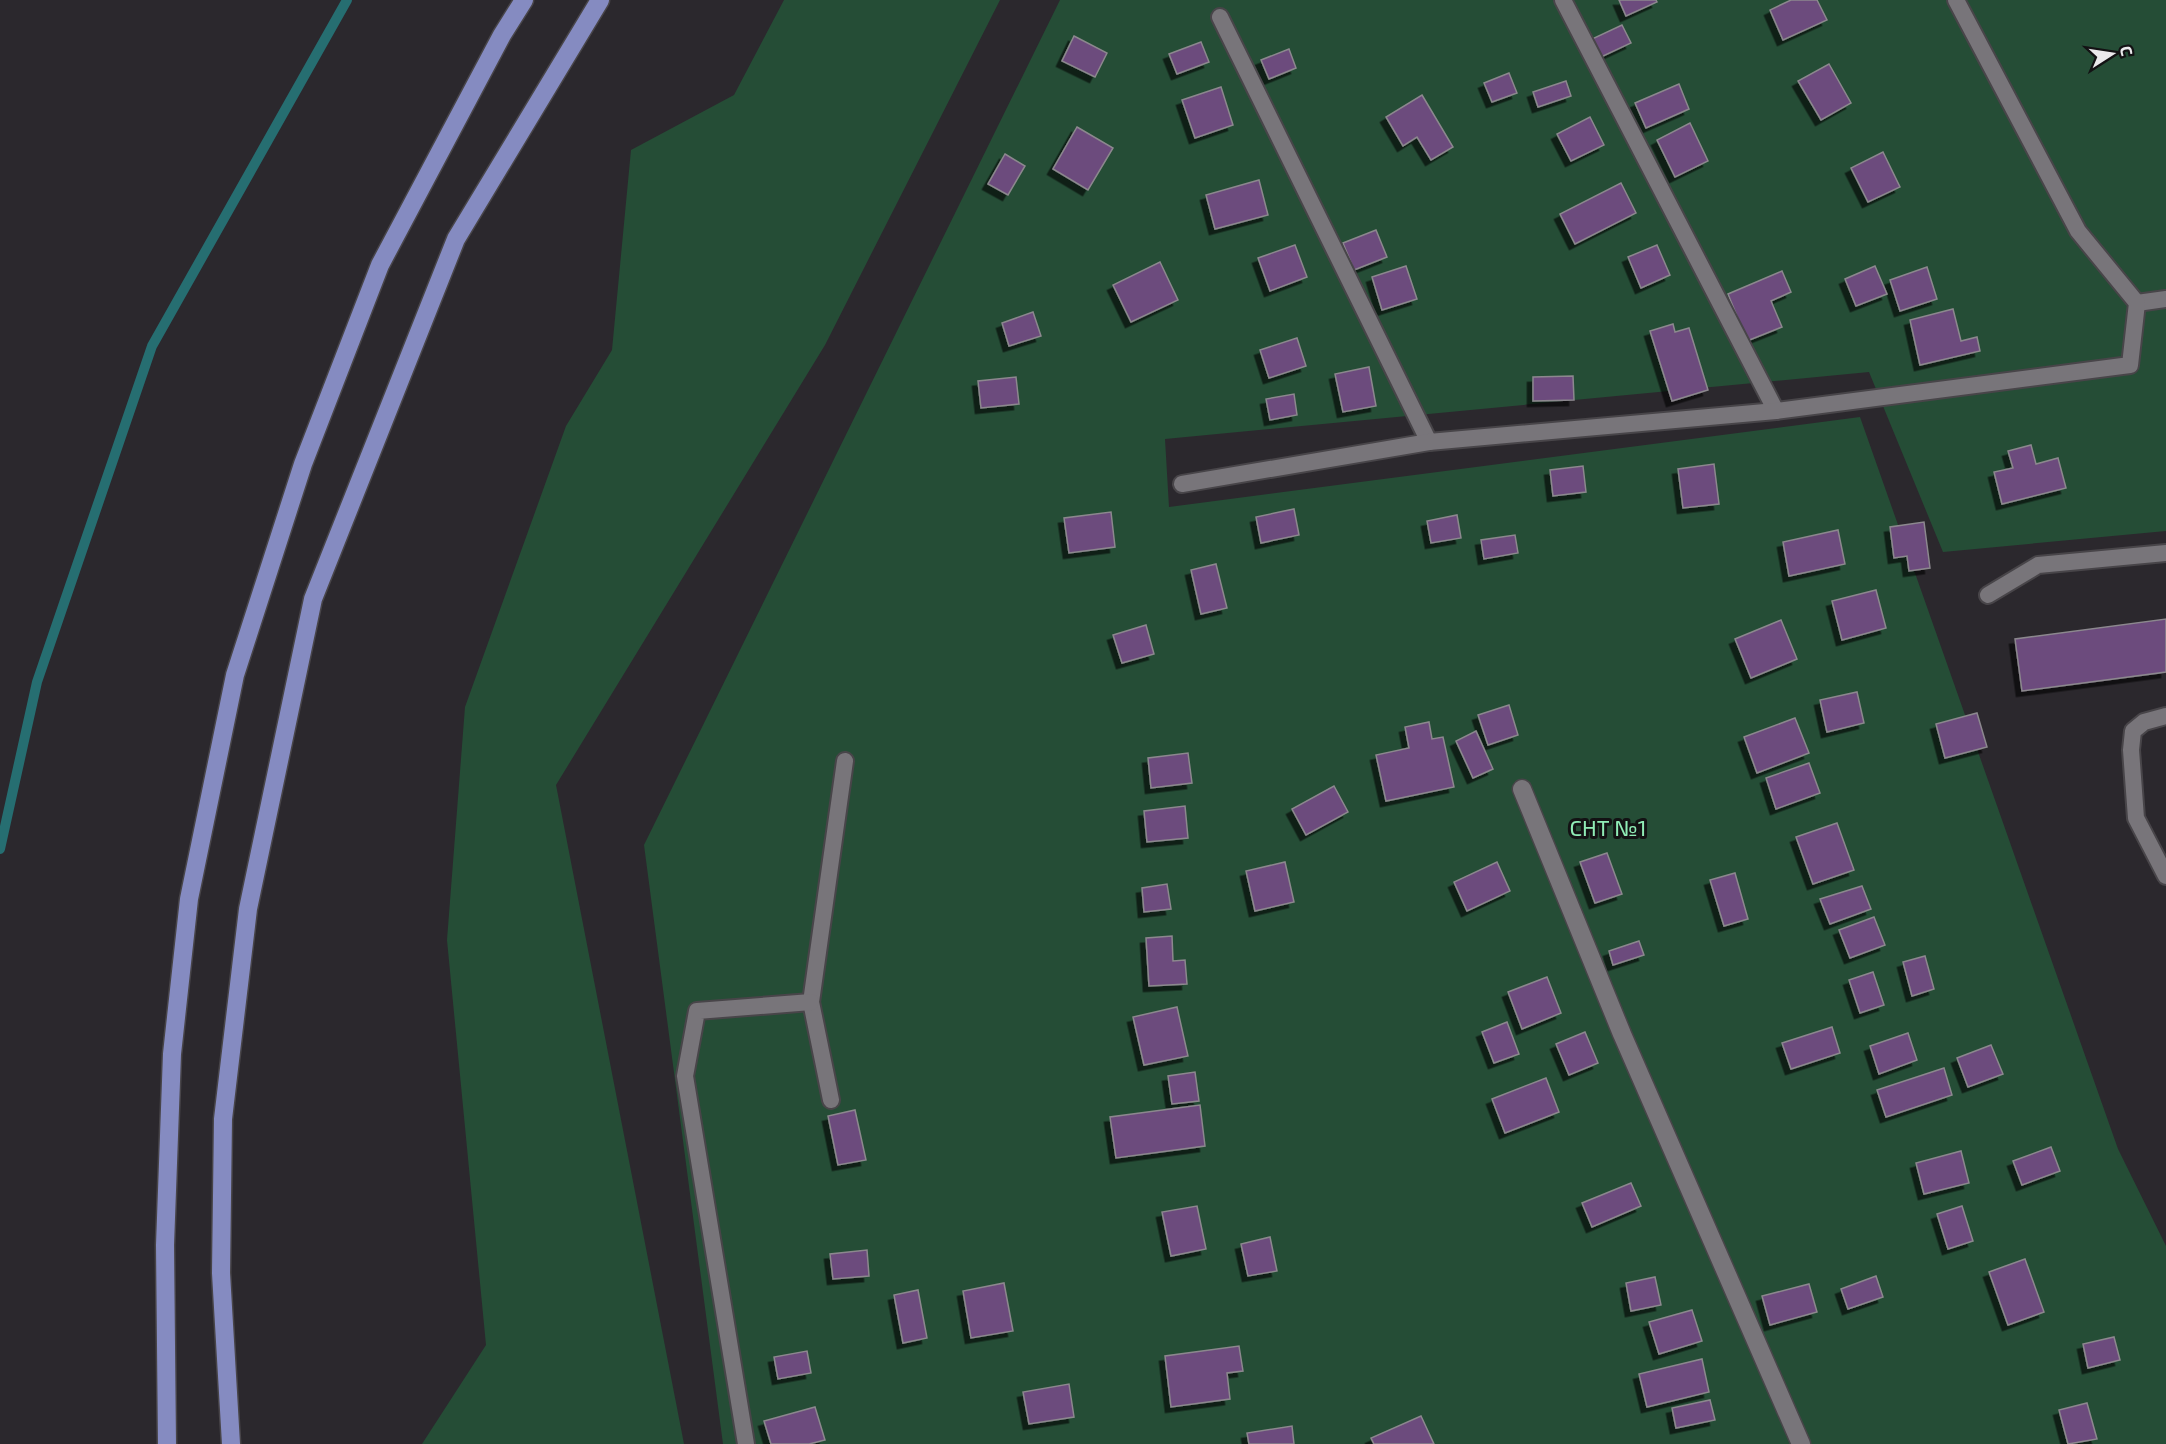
<svg xmlns="http://www.w3.org/2000/svg" width="2166" height="1444" font-family="'Exo 2',sans-serif">
	<style>
		.green { fill: #254d36 }
		.lines { fill: none; stroke-linecap: round; stroke-linejoin: round }
		.stream { stroke: #266e71; stroke-width: 10 }
		.building { fill: #6c4b7d; stroke: #8c888e; stroke-width: 1.5; filter: url(#shadow) }
		.lane-casing { stroke: #484549; stroke-width: 20 }
		.street-casing { stroke: #484549; stroke-width: 21 }
		.primary-casing { stroke: #484549; stroke-width: 21 }
		.lane { stroke: #78757a; stroke-width: 16 }
		.street { stroke: #78757a; stroke-width: 18 }
		.primary { stroke: #858bc1; stroke-width: 18 }
		.labels { text-anchor: middle; dominant-baseline: central; stroke-width: 6; stroke-linejoin: round; paint-order: stroke }
		.park-label { font-size: 22px; fill: #90ecb6; stroke: #131214 }
	</style>
	<defs>
		<filter id="shadow"><feDropShadow dx="-5.5" dy="5.5" stdDeviation="0" flood-color="#0009"/></filter>
	</defs>
	<rect width="100%" height="100%" fill="#2b282d"/>
	<g class="green">
		<polygon points="784,0 1000,0 825,345 556,785 684,1444 422,1444 486,1345 447,940 465,707 566,426 612,350 631,150 734,95"/>
		<polygon points="1060,0 2166,0 2166,531 1943,552 1869,372 1165,439 1169,507 1860,417 2118,1149 2166,1246 2166,1444 723,1444 644,845"/>
	</g>
	<g class="lines">
		<polyline class="stream" points="0,849 37,682 152,346 347,0"/>
	</g>
	<g class="building">
		<polygon points="1619,0 1656,0 1657,2 1626,16"/>
		<polygon points="1791,0 1817,0 1827,20 1783,40 1770,10"/>
		<polygon points="1622,25 1631,43 1601,57 1592,39"/>
		<polygon points="1074,36 1107,53 1095,77 1062,61"/>
		<polygon points="1201,42 1209,62 1177,74 1169,54"/>
		<polygon points="1289,49 1296,68 1269,79 1261,60"/>
		<polygon points="1829,64 1851,103 1821,120 1798,81"/>
		<polygon points="1509,73 1517,93 1492,102 1484,83"/>
		<polygon points="1566,81 1571,96 1538,107 1533,92"/>
		<polygon points="1679,84 1689,109 1646,128 1635,103"/>
		<polygon points="1221,87 1233,125 1195,138 1182,100"/>
		<polygon points="1422,95 1453,147 1431,160 1417,137 1403,146 1386,117"/>
		<polygon points="1590,117 1604,145 1571,161 1557,134"/>
		<polygon points="1690,123 1708,161 1675,177 1657,140"/>
		<polygon points="1077,127 1113,148 1088,190 1053,169"/>
		<polygon points="1883,152 1900,187 1868,202 1851,168"/>
		<polygon points="1005,154 1025,166 1008,195 988,184"/>
		<polygon points="1259,180 1268,215 1215,229 1206,195"/>
		<polygon points="1621,183 1636,213 1575,244 1560,214"/>
		<polygon points="1376,230 1387,257 1354,270 1343,243"/>
		<polygon points="1295,245 1307,277 1270,291 1258,258"/>
		<polygon points="1657,245 1670,275 1641,288 1628,257"/>
		<polygon points="1160,262 1178,300 1131,322 1113,285"/>
		<polygon points="1406,266 1417,299 1382,310 1372,277"/>
		<polygon points="1875,266 1887,294 1856,306 1845,279"/>
		<polygon points="1927,267 1937,299 1900,311 1890,280"/>
		<polygon points="1782,271 1791,292 1771,301 1782,327 1747,341 1728,294"/>
		<polygon points="1953,309 1961,341 1977,337 1980,351 1920,365 1910,320"/>
		<polygon points="1033,312 1041,336 1009,346 1002,323"/>
		<polygon points="1673,324 1675,332 1689,328 1708,390 1672,401 1650,331"/>
		<polygon points="1297,338 1306,366 1269,378 1260,350"/>
		<polygon points="1369,367 1376,406 1343,412 1335,374"/>
		<polygon points="1573,376 1574,400 1533,401 1533,377"/>
		<polygon points="1016,377 1019,404 981,408 978,381"/>
		<polygon points="1294,394 1297,415 1270,420 1266,399"/>
		<polygon points="2031,445 2036,464 2058,458 2066,488 2002,504 1994,472 2013,468 2008,451"/>
		<polygon points="1714,464 1719,504 1683,508 1678,469"/>
		<polygon points="1583,466 1586,492 1553,496 1550,470"/>
		<polygon points="1294,509 1299,535 1261,543 1256,517"/>
		<polygon points="1111,512 1115,547 1069,553 1064,518"/>
		<polygon points="1457,515 1461,538 1431,543 1427,521"/>
		<polygon points="1924,522 1930,568 1909,571 1907,556 1894,558 1890,527"/>
		<polygon points="1838,530 1845,564 1789,576 1783,542"/>
		<polygon points="1515,535 1518,553 1484,559 1481,540"/>
		<polygon points="1216,564 1227,608 1201,614 1191,570"/>
		<polygon points="1876,590 1886,628 1842,640 1832,601"/>
		<polygon points="2166,619 2166,672 2022,691 2015,639"/>
		<polygon points="1781,620 1797,659 1751,678 1735,639"/>
		<polygon points="1146,625 1154,654 1122,663 1113,635"/>
		<polygon points="1857,692 1864,723 1827,732 1820,700"/>
		<polygon points="1509,705 1518,735 1488,745 1478,715"/>
		<polygon points="1977,713 1987,747 1945,758 1936,724"/>
		<polygon points="1795,718 1809,753 1757,773 1744,737"/>
		<polygon points="1429,722 1432,739 1443,737 1454,787 1386,801 1376,755 1409,748 1405,727"/>
		<polygon points="1476,731 1493,769 1473,778 1456,741"/>
		<polygon points="1188,753 1192,783 1151,788 1148,758"/>
		<polygon points="1809,763 1820,793 1776,809 1766,778"/>
		<polygon points="1334,786 1348,812 1306,835 1292,809"/>
		<polygon points="1185,806 1188,838 1147,842 1144,811"/>
		<polygon points="1837,823 1854,870 1813,884 1796,837"/>
		<polygon points="1607,853 1622,894 1595,903 1580,862"/>
		<polygon points="1285,862 1294,902 1255,911 1246,871"/>
		<polygon points="1497,862 1510,891 1467,911 1454,882"/>
		<polygon points="1735,873 1748,919 1724,926 1710,880"/>
		<polygon points="1167,884 1171,909 1144,912 1142,888"/>
		<polygon points="1862,886 1871,909 1830,924 1820,899"/>
		<polygon points="1874,917 1885,945 1850,958 1839,930"/>
		<polygon points="1172,936 1173,961 1185,960 1187,984 1149,986 1146,938"/>
		<polygon points="1639,941 1644,955 1613,965 1609,951"/>
		<polygon points="1925,956 1934,989 1912,996 1903,962"/>
		<polygon points="1873,972 1884,1005 1860,1013 1849,980"/>
		<polygon points="1547,977 1561,1013 1522,1029 1508,992"/>
		<polygon points="1177,1007 1188,1056 1144,1065 1133,1017"/>
		<polygon points="1507,1022 1519,1054 1494,1063 1482,1032"/>
		<polygon points="1832,1027 1840,1053 1791,1069 1782,1043"/>
		<polygon points="1585,1032 1598,1063 1569,1075 1556,1044"/>
		<polygon points="1908,1033 1917,1060 1879,1074 1870,1046"/>
		<polygon points="1991,1045 2003,1074 1968,1087 1957,1058"/>
		<polygon points="1944,1068 1952,1095 1886,1117 1877,1090"/>
		<polygon points="1195,1072 1199,1101 1172,1104 1168,1076"/>
		<polygon points="1546,1078 1559,1112 1505,1133 1492,1099"/>
		<polygon points="1200,1105 1205,1146 1116,1158 1110,1117"/>
		<polygon points="855,1110 866,1160 838,1165 828,1116"/>
		<polygon points="2051,1147 2060,1171 2022,1185 2013,1161"/>
		<polygon points="1961,1151 1969,1183 1924,1194 1916,1163"/>
		<polygon points="1631,1183 1641,1206 1592,1227 1582,1203"/>
		<polygon points="1197,1206 1206,1249 1171,1256 1162,1212"/>
		<polygon points="1962,1206 1973,1241 1948,1249 1937,1214"/>
		<polygon points="1270,1237 1277,1271 1248,1276 1241,1244"/>
		<polygon points="867,1250 869,1276 833,1279 830,1254"/>
		<polygon points="2025,1259 2044,1312 2008,1325 1989,1272"/>
		<polygon points="1876,1276 1883,1297 1848,1309 1841,1289"/>
		<polygon points="1655,1277 1661,1305 1631,1311 1626,1283"/>
		<polygon points="1004,1283 1013,1331 971,1338 963,1291"/>
		<polygon points="1809,1284 1817,1312 1770,1325 1762,1296"/>
		<polygon points="918,1290 927,1338 903,1343 894,1295"/>
		<polygon points="1692,1310 1702,1341 1659,1354 1649,1322"/>
		<polygon points="2114,1337 2120,1360 2088,1368 2083,1344"/>
		<polygon points="1239,1346 1243,1371 1227,1373 1230,1399 1171,1407 1165,1356"/>
		<polygon points="807,1351 811,1373 778,1379 774,1357"/>
		<polygon points="1702,1359 1709,1392 1647,1407 1639,1374"/>
		<polygon points="1069,1384 1074,1417 1029,1424 1023,1392"/>
		<polygon points="1710,1400 1715,1420 1676,1428 1672,1408"/>
		<polygon points="2087,1403 2097,1439 2068,1444 2059,1410"/>
		<polygon points="815,1407 825,1440 809,1444 771,1444 764,1421"/>
		<polygon points="1421,1416 1434,1444 1374,1444 1371,1438"/>
		<polygon points="1292,1426 1294,1444 1249,1444 1247,1433"/>
	</g>
	<g class="lines">
		<defs>
			<g id="lane">
				<polyline points="1563,0 1776,411"/>
				<polyline points="1220,17 1429,442"/>
				<polyline points="2137,303 2166,299"/>
				<polyline points="1182,484 1429,442 1776,411 2130,365 2137,303 2078,231 1956,0"/>
				<polyline points="1988,595 2038,565 2166,553"/>
				<polyline points="2166,716 2144,722 2133,731 2131,750 2136,818 2166,876"/>
				<polyline points="831,1100 811,1002 845,761"/>
				<polyline points="746,1444 685,1076 697,1011 811,1002"/>
			</g>
			<polyline id="street" points="1522,789 1622,1034 1801,1444"/>
			<g id="primary">
				<polyline points="167,1444 165,1245 172,1054 189,899 235,675 303,464 380,265 502,35 524,0"/>
				<polyline points="231,1444 221,1273 223,1119 248,909 313,599 456,239 600,0"/>
			</g>
		</defs>
		<use href="#lane" class="lane-casing"/>
		<use href="#street" class="street-casing"/>
		<use href="#primary" class="primary-casing"/>
		<use href="#lane" class="lane"/>
		<use href="#street" class="street"/>
		<use href="#primary" class="primary"/>
	</g>
	<g class="labels">
		<g class="park-label">
			<text x="1608" y="827">СНТ №1</text>
		</g>
	</g>
	<g transform="translate(2112 54) rotate(78)" stroke="#131214" stroke-width="4.5" paint-order="stroke">
	<path d="M0-4.5L10 22L0 15L-10 22Z" fill="#ebe9ec"/>
	<text y="-9" font-size="16" font-weight="bold" text-anchor="middle" fill="#ebe9ec">С</text>
	</g>
</svg>
